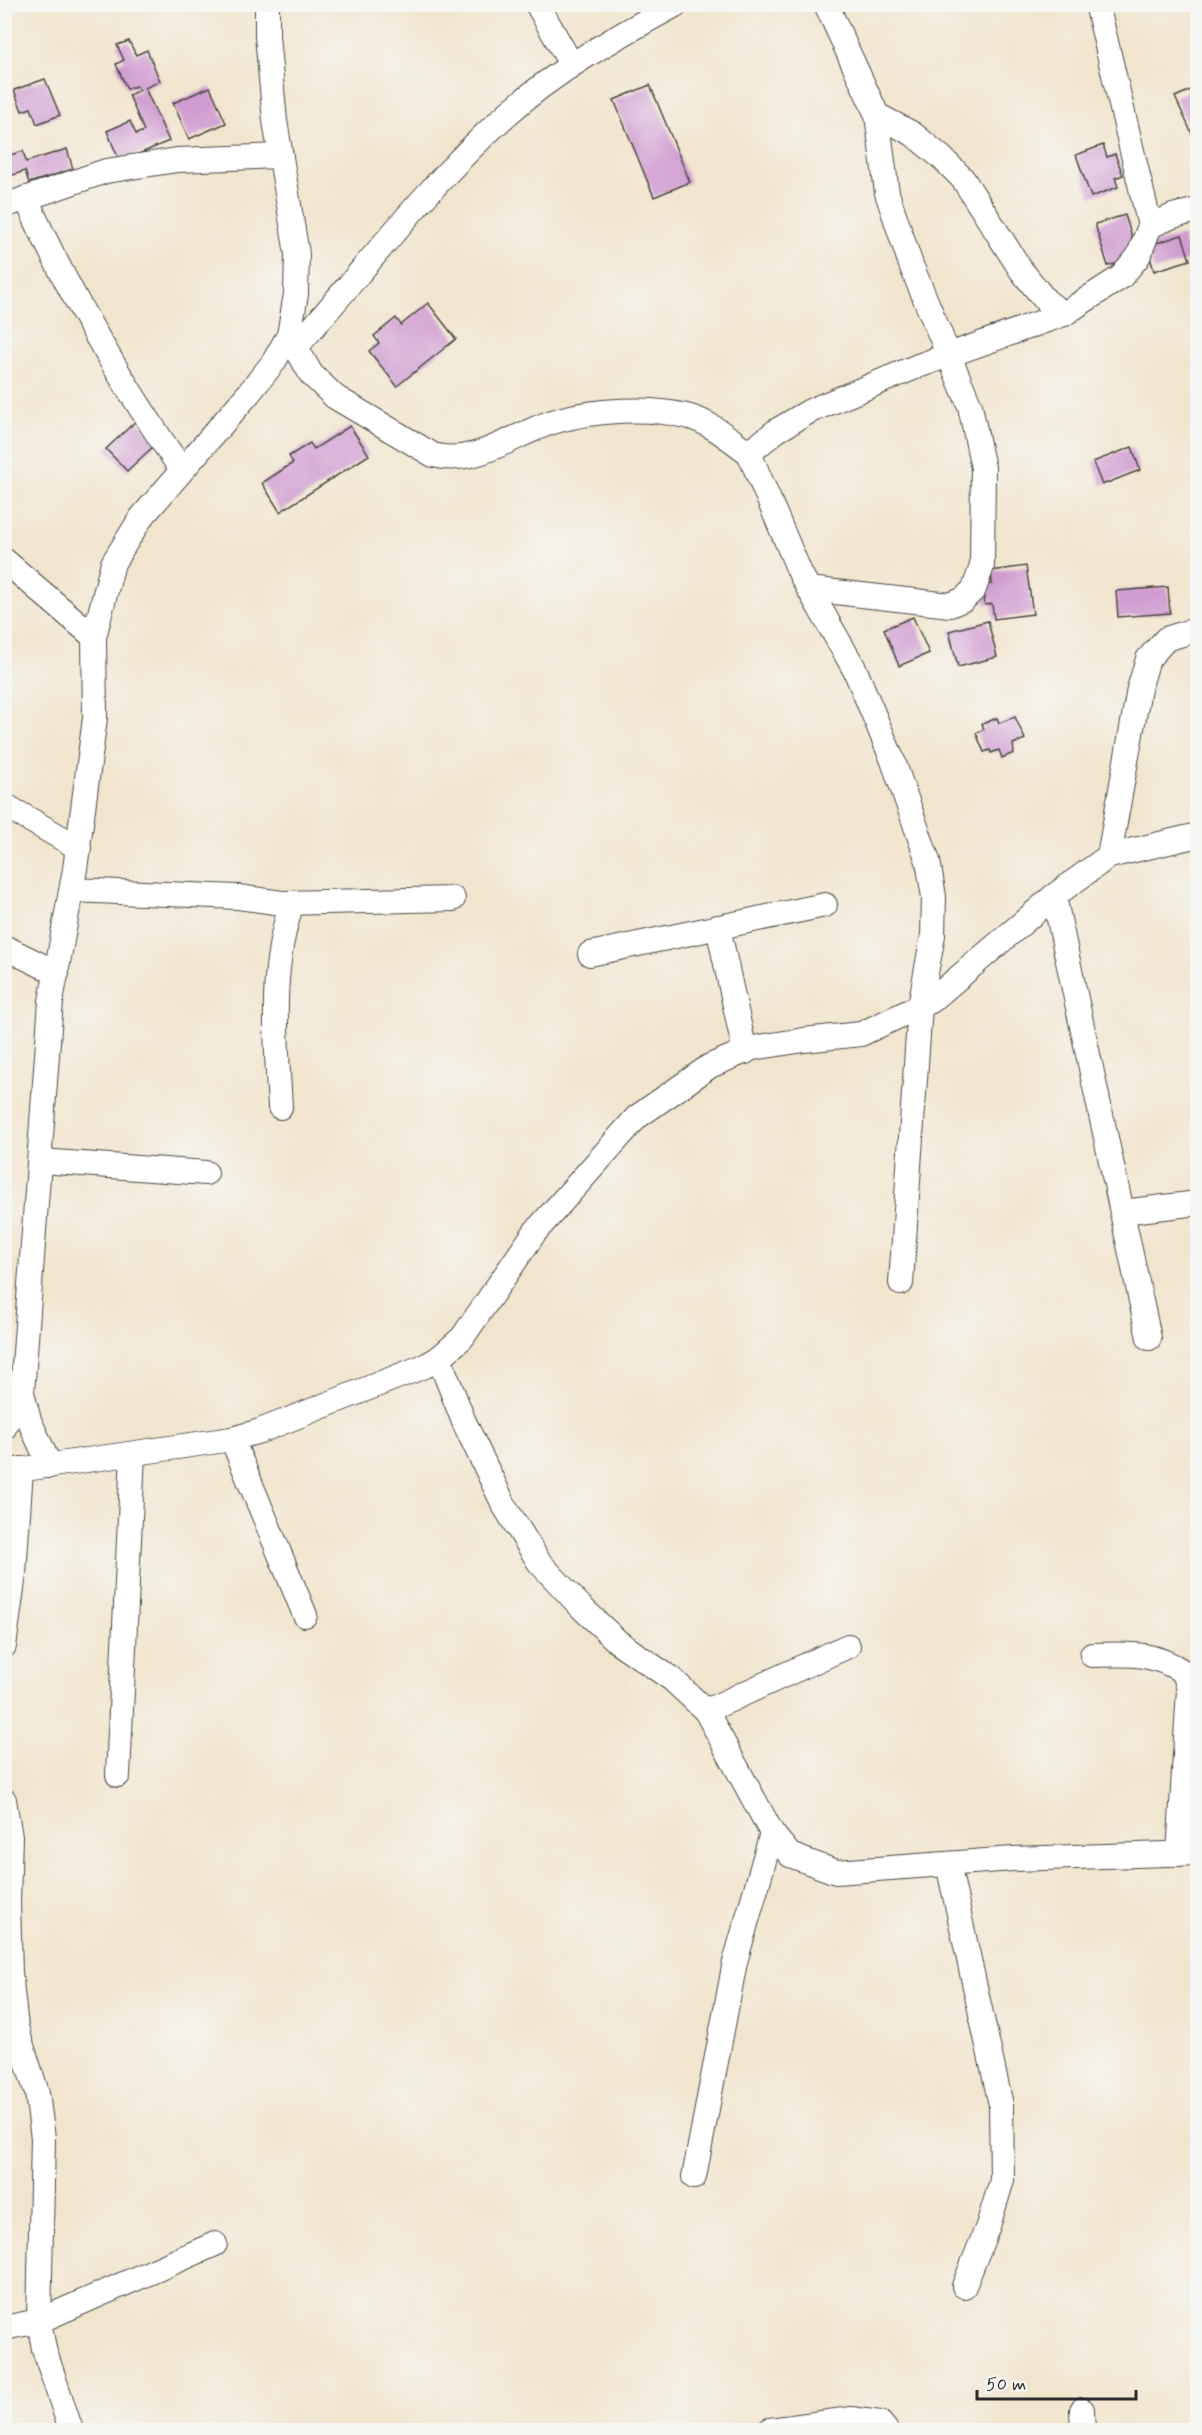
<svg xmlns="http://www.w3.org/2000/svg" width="1202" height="2435" font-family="Mynerve,sans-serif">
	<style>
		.building { fill: #d09cd1 }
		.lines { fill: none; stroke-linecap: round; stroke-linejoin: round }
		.minor-casing { stroke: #494743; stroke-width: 26 }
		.minor { stroke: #fff; stroke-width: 24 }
	</style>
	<rect width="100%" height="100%" fill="#f6f6f2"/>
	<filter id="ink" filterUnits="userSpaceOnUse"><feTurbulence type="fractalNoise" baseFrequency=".0167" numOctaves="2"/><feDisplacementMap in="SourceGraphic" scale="12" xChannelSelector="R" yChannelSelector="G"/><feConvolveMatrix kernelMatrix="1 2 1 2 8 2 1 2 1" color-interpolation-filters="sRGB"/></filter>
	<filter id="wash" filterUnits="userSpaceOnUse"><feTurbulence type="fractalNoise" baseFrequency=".008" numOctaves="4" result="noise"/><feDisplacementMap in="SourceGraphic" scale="24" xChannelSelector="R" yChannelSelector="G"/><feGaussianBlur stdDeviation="1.35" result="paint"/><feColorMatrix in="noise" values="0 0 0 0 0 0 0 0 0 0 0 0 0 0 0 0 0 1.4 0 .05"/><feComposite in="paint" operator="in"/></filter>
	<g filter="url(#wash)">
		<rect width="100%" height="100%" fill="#f2e5ce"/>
		<g id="blocks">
			<g class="building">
				<polygon points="129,41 136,55 147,50 160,81 145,88 169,141 120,162 107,131 130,121 136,134 144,131 129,95 140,90 136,86 127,89 116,64 124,60 117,45"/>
				<polygon points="45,79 60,115 37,124 31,108 22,111 14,90"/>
				<polygon points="650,85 690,182 654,197 614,100"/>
				<polygon points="210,87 226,123 189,139 173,103"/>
				<polygon points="1198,87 1198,147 1175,97"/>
				<polygon points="1103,145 1107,157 1115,154 1123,175 1115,178 1118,187 1091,197 1076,155"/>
				<polygon points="67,149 73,169 29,183 25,171 4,178 4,157 23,151 26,162"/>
				<polygon points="1125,215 1138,257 1108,266 1095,224"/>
				<polygon points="1182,235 1190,260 1154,271 1147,246"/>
				<polygon points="428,303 456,339 397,386 369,351 379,343 374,336 396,318 401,325"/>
				<polygon points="137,420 157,443 127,471 106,449"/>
				<polygon points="350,426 369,455 280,512 262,483 293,463 289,456 310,443 314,449"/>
				<polygon points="1132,447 1140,470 1102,485 1093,462"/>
				<polygon points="1026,566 1033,614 994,619 992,604 985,605 982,585 992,584 991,571"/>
				<polygon points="1168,587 1170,613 1118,617 1116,591"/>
				<polygon points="913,617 929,653 899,666 884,629"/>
				<polygon points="988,621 997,657 958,667 949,631"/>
				<polygon points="1015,717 1025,739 1013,744 1014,753 1002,758 999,750 991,753 990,750 984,752 976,733 984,729 982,724 997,718 999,723"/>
			</g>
		</g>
	</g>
	<g filter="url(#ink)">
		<use href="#blocks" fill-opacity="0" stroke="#494743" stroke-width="1.5"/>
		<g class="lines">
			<defs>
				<g id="minor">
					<polyline points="537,4 571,64"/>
					<polyline points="826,4 877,115 913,134 942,158 963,179 1021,270 1046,301 1064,314 1121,277 1138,257 1150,226"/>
					<polyline points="1097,4 1150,226 1173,216 1198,210"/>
					<path d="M26,198C68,294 122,383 181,469"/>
					<polyline points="4,206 106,171 177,160 281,156"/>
					<path d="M289,335L311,374L335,397L433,455C470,465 503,442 537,428C577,410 643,406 686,416C709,421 731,440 749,453"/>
					<path d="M296,347C364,270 428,185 505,116C556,70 616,37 677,4"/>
					<polyline points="4,560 94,637"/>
					<polyline points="809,589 950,605 964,599 974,589 982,566 983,468 970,406 911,265 887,193 877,115"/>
					<polyline points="4,805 79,848"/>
					<polyline points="1109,856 1139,689 1148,659 1166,639 1198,629"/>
					<polyline points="72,890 238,897 282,903 453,899"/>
					<polyline points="1054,896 1149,1338"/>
					<polyline points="718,927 745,1052"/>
					<polyline points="4,947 57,973"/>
					<polyline points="590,954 825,905"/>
					<path d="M280,1107C276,1037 269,970 292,903"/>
					<polyline points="41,1161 206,1173"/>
					<polyline points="1122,1212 1198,1203"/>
					<polyline points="901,1283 920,1006 933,935 934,897 928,861 893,761 855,670 801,575 749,453 776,431 810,411 918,366 1064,314"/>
					<polyline points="439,1358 464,1422 505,1507 539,1562 581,1607 618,1642 673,1680 706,1711 772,1833 790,1855 836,1872 1013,1859 1198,1853"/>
					<polyline points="22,1393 29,1420 50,1466"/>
					<polyline points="4,1428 22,1393 51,1001 75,869 95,718 94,637 113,563 141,518 249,393 273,363 289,335 296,294 297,254 275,121 267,36 267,4"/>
					<polyline points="232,1439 305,1615"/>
					<polyline points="4,1472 232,1439 260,1431 427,1365 439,1358 462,1338 535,1232 637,1117 710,1066 753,1048 804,1040 861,1034 931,1001 1054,896 1109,856 1198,835"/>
					<polyline points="4,1646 14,1574 21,1469"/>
					<path d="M1092,1655C1129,1654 1151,1651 1184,1672L1189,1689L1179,1854"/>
					<polyline points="706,1711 848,1646"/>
					<polyline points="118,1775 133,1454"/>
					<polyline points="4,1800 10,1837 8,1901 10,1973 16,2027 37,2093 43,2138 39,2321 44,2349 71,2430"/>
					<polyline points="948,1864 1001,2105 1002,2180 988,2226 964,2286"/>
					<polyline points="694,2177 735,1962 772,1833"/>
					<polyline points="4,2328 39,2321 215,2244"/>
					<polyline points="1082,2410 1083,2430"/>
					<polyline points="770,2430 851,2419 880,2423 886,2430"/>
				</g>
			</defs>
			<use href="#minor" class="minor-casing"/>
			<use href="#minor" class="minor"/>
		</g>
	</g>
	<rect width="1202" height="2435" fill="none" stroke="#f6f6f2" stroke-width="24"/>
	<path d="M977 2390v9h159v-9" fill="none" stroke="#2b2b2b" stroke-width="3"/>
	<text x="986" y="2390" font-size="18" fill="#2b2b2b" stroke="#f6f6f2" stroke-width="4.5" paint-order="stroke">50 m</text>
</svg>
